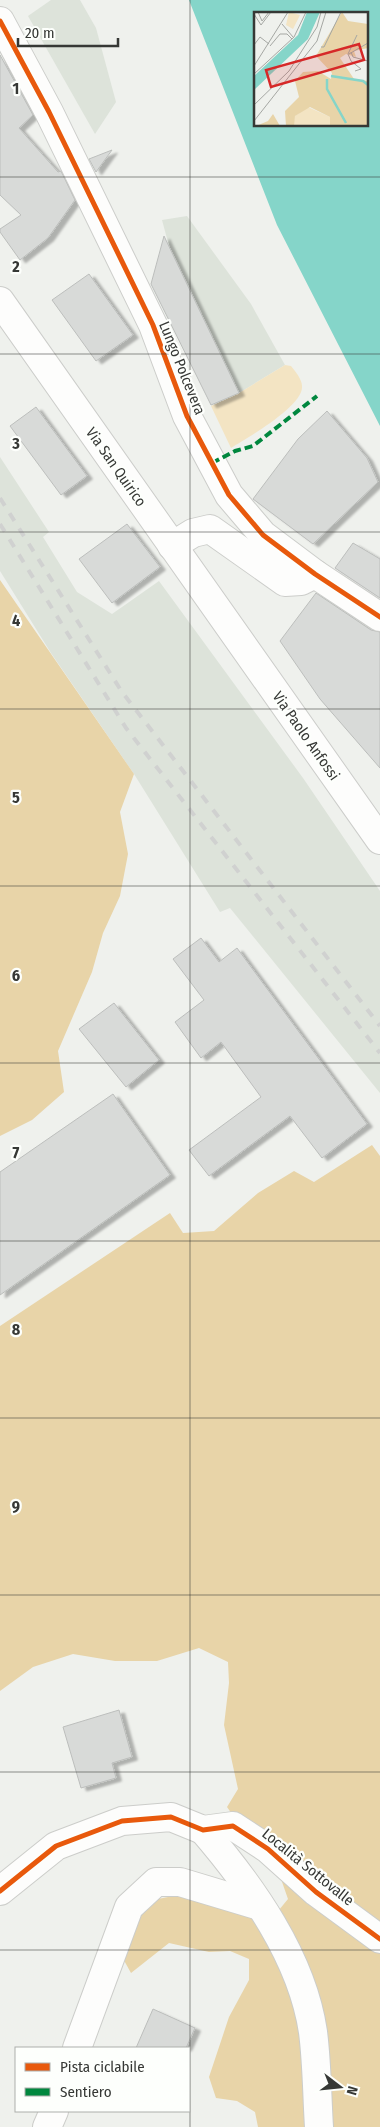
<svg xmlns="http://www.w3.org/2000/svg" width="380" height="2127" font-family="'Fira Sans Condensed',sans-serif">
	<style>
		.built { fill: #dde3da }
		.green { fill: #f3e4c3 }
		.forest { fill: #e8d4a8 }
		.water { fill: #85d5c9; fill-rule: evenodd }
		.building { fill: #d8dad8; stroke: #bcbebc; filter: url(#shadow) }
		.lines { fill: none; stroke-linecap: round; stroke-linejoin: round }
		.minor-casing { stroke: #cccdca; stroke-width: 30 }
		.secondary-casing { stroke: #cccdca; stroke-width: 30 }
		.minor { stroke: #fdfdfc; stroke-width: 28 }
		.secondary { stroke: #fdfdfc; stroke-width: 28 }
		.rail { stroke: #d0d1d0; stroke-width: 4; stroke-dasharray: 9 9; stroke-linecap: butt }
		.quiet { stroke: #00873e; stroke-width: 4; stroke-dasharray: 8 4; stroke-linecap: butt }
		.cycleway-casing { stroke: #fdfffc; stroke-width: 8 }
		.cycleway { stroke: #e8590c; stroke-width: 5 }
		.grid { fill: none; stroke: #363835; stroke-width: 1; stroke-opacity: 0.55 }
		.labels { text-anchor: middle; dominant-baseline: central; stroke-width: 4.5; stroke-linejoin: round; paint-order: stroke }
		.street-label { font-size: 15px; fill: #363835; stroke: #fdfffc }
		.inset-river { fill: none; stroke: #85d5c9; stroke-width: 2.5 }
		.inset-road { fill: none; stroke: #a5a7a3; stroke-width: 1 }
		.view { fill: #d62828; fill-opacity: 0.15; stroke: #d62828; stroke-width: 2.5 }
		.inset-edge { fill: none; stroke: #363835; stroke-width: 2.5 }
		.grid-label { font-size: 16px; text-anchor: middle; font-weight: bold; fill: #363835; stroke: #fdfffc; stroke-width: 4.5; stroke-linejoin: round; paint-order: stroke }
	</style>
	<defs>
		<filter id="shadow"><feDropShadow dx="5.5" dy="3" stdDeviation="1" flood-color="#0004"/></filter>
	</defs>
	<rect width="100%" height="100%" fill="#eff1ed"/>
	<g class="built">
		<polygon points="51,0 80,0 96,28 116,102 95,134 28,16"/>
		<polygon points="187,216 251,304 285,365 239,393 169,246 162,220"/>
		<polygon points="0,457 49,532 43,537 77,592 112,614 159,581 303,778 380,891 380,1093 230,908 220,912 134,774 51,653 0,571"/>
	</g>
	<path class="green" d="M285,365L291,366C295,371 302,379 302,386C304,406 247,438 231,448L211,406L239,393Z"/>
	<g class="forest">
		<polygon points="0,580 134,774 120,812 128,854 120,896 103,933 92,972 58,1051 64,1092 32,1120 0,1136"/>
		<polygon points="372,1145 380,1156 380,2127 258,2127 255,2112 237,2101 216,2098 209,2077 229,2017 249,1980 249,1959 230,1951 209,1952 169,1943 131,1973 121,1955 125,1934 153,1900 173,1896 195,1898 274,1916 288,1899 281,1879 262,1857 227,1807 238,1789 224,1725 229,1683 228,1662 199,1648 157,1661 115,1661 73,1654 33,1667 0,1691 0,1326 170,1213 183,1233 214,1231 258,1193 294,1171 314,1182"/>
	</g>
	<path class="water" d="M189,0H380V426L277,225ZM255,14H366V125H255Z"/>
	<g class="building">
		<polygon points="0,55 33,115 19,128 58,172 61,171 75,200 48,238 20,260 0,232 0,229 21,215 0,195"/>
		<polygon points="112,150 96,172 89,159"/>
		<polygon points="164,236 239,393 211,405 151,284"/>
		<polygon points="89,274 133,335 96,361 52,300"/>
		<polygon points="36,407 87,476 61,495 10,426"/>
		<polygon points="327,411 367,458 378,482 313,544 253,499 298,439"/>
		<polygon points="127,524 160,567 112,603 79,559"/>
		<polygon points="353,543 380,559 380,598 335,568"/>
		<polygon points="316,593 371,630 380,632 380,768 320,699 280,641"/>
		<polygon points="201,938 219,962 237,948 367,1124 322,1158 290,1116 209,1176 189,1150 261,1097 221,1042 201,1058 175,1022 204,1000 173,959"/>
		<polygon points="114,1003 159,1060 126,1087 79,1029"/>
		<polygon points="113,1094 170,1175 0,1295 0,1172"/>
		<polygon points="119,1710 132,1757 112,1763 116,1778 81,1788 63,1727"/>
		<polygon points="153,2009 195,2028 186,2048 136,2048"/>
	</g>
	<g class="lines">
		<defs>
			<g id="minor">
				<polyline points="0,21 49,112 153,325 187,416 229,495 263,535 315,574 380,617"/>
				<polyline points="172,546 193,533 210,529 285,582 301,581 315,574"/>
				<path d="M203,1830C251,1886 302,1957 313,2032C317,2063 317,2096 319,2127"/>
				<polyline points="0,1891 56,1846 122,1821 171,1817 203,1830 233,1826 268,1849 316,1892 380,1939"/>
				<polyline points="77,2048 129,1907 156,1882 180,1882 260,1906"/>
				<polyline points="47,2127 54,2111"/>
			</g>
			<polyline id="secondary" points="0,301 380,840"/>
		</defs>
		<use href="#minor" class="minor-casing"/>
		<use href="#secondary" class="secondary-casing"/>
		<use href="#minor" class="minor"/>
		<use href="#secondary" class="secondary"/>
		<g class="rail">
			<polyline points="0,498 122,692 380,1026"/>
			<polyline points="0,524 126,728 380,1053"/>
		</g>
		<polyline class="quiet" points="212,463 235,451 253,446 317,396"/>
		<defs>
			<g id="cycleway">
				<polyline points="0,21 49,112 153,325 187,416 229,495 263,535 315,574 380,617"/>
				<polyline points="0,1891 56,1846 122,1821 171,1817 203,1830 233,1826 268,1849 316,1892 380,1939"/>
			</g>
		</defs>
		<use href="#cycleway" class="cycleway-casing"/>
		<use href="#cycleway" class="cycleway"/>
	</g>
	<path class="grid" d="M190,0V2127M0,177H380M0,354H380M0,532H380M0,709H380M0,886H380M0,1063H380M0,1241H380M0,1418H380M0,1595H380M0,1772H380M0,1950H380"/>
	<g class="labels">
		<g class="street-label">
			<text transform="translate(182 368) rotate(68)">Lungo Polcevera</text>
			<text transform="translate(116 467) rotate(55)">Via San Quirico</text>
			<text transform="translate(306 736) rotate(55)">Via Paolo Anfossi</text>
			<text transform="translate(308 1867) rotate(39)">Località Sottovalle</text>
		</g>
	</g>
	<g transform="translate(254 12)">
		<rect width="114" height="114" fill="#eff1ed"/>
		<path d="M35,0L46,3L39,17L32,13ZM54,95L76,105V114L39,113L41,104Z" fill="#f3e4c3"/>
		<path d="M88,0L94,9L114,12V36L100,39L102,45L92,42L86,46L100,67L114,69V114H76V105L56,95L41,104L40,114H32L31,99L45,85L41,69L49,60L64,59L77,67L78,61L62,44ZM19,102L26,114H2L14,109Z" fill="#e8d4a8"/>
		<path d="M53,0H66L54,27L0,78V64L44,23Z" fill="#85d5c9"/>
		<path class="inset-river" d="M77,64L109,69L114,73M73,67V77L92,111"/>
		<path class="inset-road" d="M4,0L8,9L15,0M0,2L7,13L17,0M28,12L39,25M0,33L6,25L15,32M16,34L26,22H33L38,27M67,35H70L87,0M97,40L99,45L114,49M95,42L114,31M0,54L34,0M101,59L107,57L97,49L94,42L103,23M0,62L40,25L52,0M0,93L35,59L63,15L67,0M0,109L63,29L72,0"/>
		<path class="view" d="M105,32L110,48L17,75L12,58Z"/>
		<rect width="114" height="114" class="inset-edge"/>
	</g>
	<g class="grid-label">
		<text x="16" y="94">1</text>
		<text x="16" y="272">2</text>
		<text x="16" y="449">3</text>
		<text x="16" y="626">4</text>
		<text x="16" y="803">5</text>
		<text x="16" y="981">6</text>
		<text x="16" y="1158">7</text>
		<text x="16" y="1335">8</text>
		<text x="16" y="1512">9</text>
	</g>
	<rect x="15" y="2047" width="175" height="65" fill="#fdfffc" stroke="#adafac"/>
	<rect x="25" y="2063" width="25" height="8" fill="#e8590c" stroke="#adafac"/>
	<text x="60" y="2072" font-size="15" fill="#363835">Pista ciclabile</text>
	<rect x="25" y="2088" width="25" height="8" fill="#00873e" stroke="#adafac"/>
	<text x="60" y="2097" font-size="15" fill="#363835">Sentiero</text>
	<g transform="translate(340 2087) rotate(106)" stroke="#fdfffc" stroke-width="4" paint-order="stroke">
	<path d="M0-4L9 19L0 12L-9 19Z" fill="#363835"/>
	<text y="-8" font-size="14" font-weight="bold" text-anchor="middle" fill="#363835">N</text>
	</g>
	<path d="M18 38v8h100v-8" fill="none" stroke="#363835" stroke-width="2.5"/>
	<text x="25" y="38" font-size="15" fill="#363835" stroke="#fdfffc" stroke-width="4" paint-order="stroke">20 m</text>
</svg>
